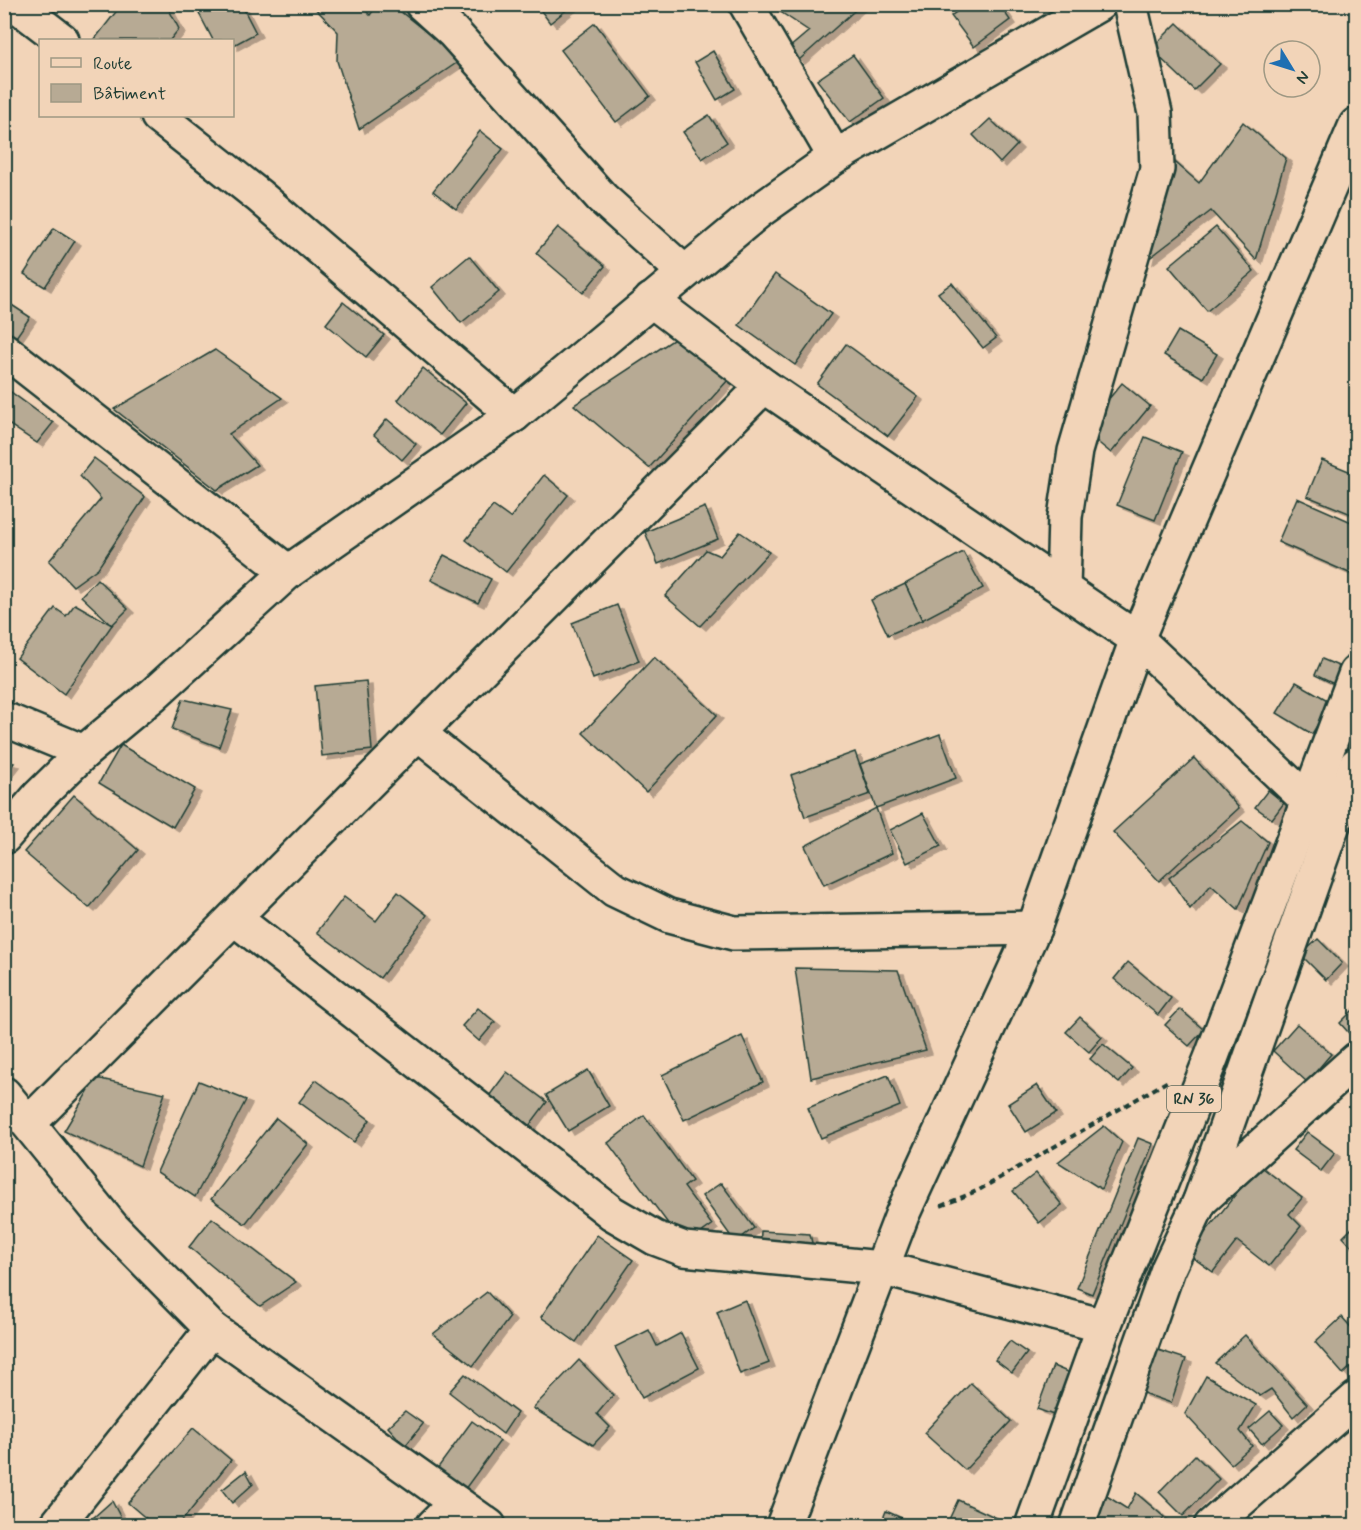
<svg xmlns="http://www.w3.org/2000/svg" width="1361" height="1530" font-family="Mynerve,sans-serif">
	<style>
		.building { fill: #b7aa94; stroke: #1f3d34; stroke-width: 1.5; filter: url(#shadow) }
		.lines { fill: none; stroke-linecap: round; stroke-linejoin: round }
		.minor-casing { stroke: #1f3d34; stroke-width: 38 }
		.major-casing { stroke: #1f3d34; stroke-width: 38 }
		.path { stroke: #1f3d34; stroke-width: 4; stroke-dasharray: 6 4.5; stroke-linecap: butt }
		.minor { stroke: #f2d4b8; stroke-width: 33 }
		.major { stroke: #f2d4b8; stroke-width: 33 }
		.labels { text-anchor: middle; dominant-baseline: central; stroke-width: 6; stroke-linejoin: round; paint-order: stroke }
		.shield { fill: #f2d4b8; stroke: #5e6a5c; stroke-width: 1.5 }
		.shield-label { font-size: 16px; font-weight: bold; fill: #1f3d34 }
	</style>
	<defs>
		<filter id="shadow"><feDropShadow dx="6" dy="4" stdDeviation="0" flood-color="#0004"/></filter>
	</defs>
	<rect width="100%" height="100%" fill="#f2d4b8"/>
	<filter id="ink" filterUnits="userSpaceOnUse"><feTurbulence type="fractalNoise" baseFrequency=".0167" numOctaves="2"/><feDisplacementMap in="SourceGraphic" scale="12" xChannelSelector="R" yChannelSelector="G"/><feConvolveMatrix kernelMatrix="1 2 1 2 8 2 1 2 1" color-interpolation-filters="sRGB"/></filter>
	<g filter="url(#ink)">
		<g class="building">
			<polygon points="122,4 166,4 179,29 170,40 94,40"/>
			<polygon points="194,4 241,4 256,33 232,46 232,40 213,40"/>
			<polygon points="314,4 359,4 370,15 378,4 391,4 461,60 359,129 337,61 338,32 313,6"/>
			<polygon points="536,4 574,4 550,23"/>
			<polygon points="776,4 862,4 799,60 789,48 809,31 773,7"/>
			<polygon points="967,4 999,4 1010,20 974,47 951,16"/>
			<polygon points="595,23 650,96 616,122 561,50"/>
			<polygon points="1177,23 1220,64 1194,90 1151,49"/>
			<polygon points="713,51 735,89 717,100 695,62"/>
			<polygon points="853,55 884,98 850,122 817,80"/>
			<polygon points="709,115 727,142 702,159 683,132"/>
			<polygon points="990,119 1017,145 1000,163 973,135"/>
			<polygon points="1243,122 1286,158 1256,260 1211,211 1147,260 1169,157 1199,183"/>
			<polygon points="480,131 503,149 456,209 433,191"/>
			<polygon points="558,227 605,266 583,293 536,253"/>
			<polygon points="1216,227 1254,271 1207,311 1169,266"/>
			<polygon points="54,228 75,241 45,287 24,274"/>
			<polygon points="469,256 499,292 461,323 432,287"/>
			<polygon points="775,274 831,314 795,365 739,325"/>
			<polygon points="952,283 996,338 983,348 938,293"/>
			<polygon points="4,300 30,317 12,343 4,338"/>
			<polygon points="343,302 384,335 366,357 326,324"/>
			<polygon points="1178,331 1217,354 1203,378 1164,355"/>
			<polygon points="679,336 728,380 649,468 574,405"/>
			<polygon points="846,344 918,397 888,436 817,384"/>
			<polygon points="215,350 282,398 229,434 257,465 217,490 114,409"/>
			<polygon points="423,368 466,403 440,435 398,400"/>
			<polygon points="1122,383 1150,406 1111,453 1083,430"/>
			<polygon points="4,387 53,423 37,443 4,421"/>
			<polygon points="387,419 416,444 402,460 374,435"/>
			<polygon points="1145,437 1182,452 1155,520 1117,505"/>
			<polygon points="94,458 145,497 98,568 73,586 49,561 101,499 80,476"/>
			<polygon points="1322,460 1356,474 1356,516 1307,496"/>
			<polygon points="544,475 568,495 506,572 466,540 493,506 510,518"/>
			<polygon points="1297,498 1356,524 1356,576 1278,542"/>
			<polygon points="705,507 718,539 658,564 645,532"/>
			<polygon points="740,532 769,552 700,626 665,596 706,550 720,556"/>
			<polygon points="963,552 983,588 922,620 905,584"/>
			<polygon points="444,555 491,579 478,603 431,580"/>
			<polygon points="97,579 128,609 112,625 81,596"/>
			<polygon points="905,584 922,620 888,635 871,600"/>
			<polygon points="75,604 112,625 64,694 17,658 55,608 66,616"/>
			<polygon points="617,605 639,661 593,679 572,623"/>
			<polygon points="654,657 717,715 646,792 583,733"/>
			<polygon points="1322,659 1343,668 1336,685 1315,675"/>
			<polygon points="366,681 372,750 322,756 315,686"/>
			<polygon points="1296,682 1331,702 1312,734 1277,713"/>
			<polygon points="183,699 232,710 219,747 172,729"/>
			<polygon points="940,734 956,778 876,808 860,764"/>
			<polygon points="121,745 195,789 173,827 99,783"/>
			<polygon points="855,752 870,794 805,817 791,775"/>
			<polygon points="1194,758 1239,808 1159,881 1113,832"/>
			<polygon points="4,761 14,763 4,776"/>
			<polygon points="1268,790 1284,803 1272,819 1255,807"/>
			<polygon points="74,795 138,850 89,908 24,852"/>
			<polygon points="876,808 892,853 824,885 805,846"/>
			<polygon points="923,813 941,846 907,863 890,830"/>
			<polygon points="1242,821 1268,842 1238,909 1211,885 1190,909 1169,878"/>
			<polygon points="398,892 427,915 380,978 317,932 344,897 376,921"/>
			<polygon points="1318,939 1342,963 1326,980 1301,955"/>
			<polygon points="1128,962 1171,998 1158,1015 1114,979"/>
			<polygon points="795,968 898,970 926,1050 811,1078"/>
			<polygon points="1356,1007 1356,1041 1340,1023"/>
			<polygon points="478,1008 495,1022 479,1041 462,1026"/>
			<polygon points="1180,1009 1204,1030 1189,1046 1165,1025"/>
			<polygon points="1080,1017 1102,1037 1089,1052 1066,1032"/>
			<polygon points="1297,1024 1331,1054 1307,1082 1273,1051"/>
			<polygon points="742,1036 763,1082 684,1120 662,1075"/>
			<polygon points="1103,1044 1132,1068 1119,1083 1090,1059"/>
			<polygon points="588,1070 609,1106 568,1131 546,1095"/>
			<polygon points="507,1072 547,1102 523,1134 483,1104"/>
			<polygon points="888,1075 900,1106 821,1138 808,1108"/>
			<polygon points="96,1078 165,1093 140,1166 64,1131"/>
			<polygon points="316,1080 370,1120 354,1142 299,1102"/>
			<polygon points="199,1081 246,1100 195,1197 157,1172"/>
			<polygon points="1037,1085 1056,1113 1026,1132 1008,1104"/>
			<polygon points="644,1115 692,1181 684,1187 712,1225 684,1245 608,1143"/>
			<polygon points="276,1118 308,1144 245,1224 211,1199"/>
			<polygon points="1104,1126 1122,1142 1101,1189 1058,1162"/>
			<polygon points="1307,1132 1335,1153 1321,1171 1293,1150"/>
			<polygon points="1138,1138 1153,1144 1092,1294 1077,1288"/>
			<polygon points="1259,1165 1302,1198 1289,1214 1301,1226 1269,1266 1237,1241 1213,1272 1188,1254"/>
			<polygon points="1036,1173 1062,1205 1039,1223 1013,1191"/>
			<polygon points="721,1183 754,1228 735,1242 702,1196"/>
			<polygon points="212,1218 296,1282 260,1306 189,1247"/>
			<polygon points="1356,1224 1356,1251 1343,1237"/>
			<polygon points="761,1231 810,1234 815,1256 760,1251"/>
			<polygon points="597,1235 633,1260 576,1342 541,1317"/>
			<polygon points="487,1292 510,1317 473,1366 433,1334"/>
			<polygon points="745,1300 769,1363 740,1374 717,1312"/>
			<polygon points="1342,1317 1356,1333 1356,1362 1343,1374 1315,1342"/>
			<polygon points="649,1330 657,1346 681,1333 699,1368 642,1398 615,1347"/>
			<polygon points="1245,1335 1307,1404 1293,1417 1271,1389 1260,1396 1215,1363"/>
			<polygon points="1010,1341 1027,1353 1012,1373 995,1360"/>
			<polygon points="1155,1349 1186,1359 1171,1403 1140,1392"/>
			<polygon points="579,1360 613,1395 597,1414 610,1427 593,1445 533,1408"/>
			<polygon points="1053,1366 1072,1374 1056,1416 1037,1409"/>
			<polygon points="465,1374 517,1413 503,1434 449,1392"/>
			<polygon points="1206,1376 1256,1405 1240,1431 1252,1446 1231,1464 1185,1414"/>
			<polygon points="971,1383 1011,1421 965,1470 924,1433"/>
			<polygon points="405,1411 423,1424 405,1446 388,1427"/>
			<polygon points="1270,1411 1283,1425 1262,1444 1249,1429"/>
			<polygon points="472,1421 500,1441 462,1493 434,1473"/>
			<polygon points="193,1428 231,1460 178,1526 155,1526 128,1503"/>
			<polygon points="1195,1455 1219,1479 1183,1516 1159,1492"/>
			<polygon points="246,1471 253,1484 232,1503 222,1490"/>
			<polygon points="1102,1493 1127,1509 1136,1493 1164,1517 1159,1526 1088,1526"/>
			<polygon points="958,1500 1012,1525 946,1526"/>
			<polygon points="112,1501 125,1526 84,1526"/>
			<polygon points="886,1511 913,1523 912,1526 880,1526"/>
		</g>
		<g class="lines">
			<defs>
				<g id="minor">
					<polyline points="15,4 62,40"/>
					<polyline points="422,4 453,32 602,198 684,272"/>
					<polyline points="746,4 835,157"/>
					<polyline points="158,116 259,196 514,415"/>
					<polyline points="651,300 764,386 1137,639 1307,800"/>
					<polyline points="4,350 288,572"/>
					<polyline points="1063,589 1065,517 1075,451 1157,169 1155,113 1130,4"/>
					<polyline points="4,719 84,752"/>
					<polyline points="418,733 615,890 669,916 734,933 1034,928"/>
					<polyline points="4,837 39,796 84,752 154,694 288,572 514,415 759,211 835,157 1099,4"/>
					<polyline points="234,918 612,1213 655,1238 684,1249 881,1268 1104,1326"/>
					<polyline points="4,1094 112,1227 212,1329 489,1526"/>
					<polyline points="29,1123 764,386"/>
					<polyline points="1200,1201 1356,1060"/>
					<polyline points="56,1526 212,1329"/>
					<polyline points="433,1526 456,1503"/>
					<polyline points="783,1526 902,1215 1034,928 1137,639 1356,125"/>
					<polyline points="1211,1526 1356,1399"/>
				</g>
				<g id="major">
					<polyline points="1032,1526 1104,1326 1212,1056 1356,673"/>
					<polyline points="1077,1526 1168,1269 1200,1201 1331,830 1356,765"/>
				</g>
			</defs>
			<use href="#minor" class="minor-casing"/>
			<use href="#major" class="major-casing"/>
			<polyline class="path" points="941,1206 979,1190 1168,1081"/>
			<use href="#minor" class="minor"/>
			<use href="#major" class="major"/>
		</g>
	</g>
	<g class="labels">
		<rect class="shield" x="1167" y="1086" width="54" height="26" rx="4.5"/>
		<g class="shield-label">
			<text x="1194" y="1099">RN 36</text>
		</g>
	</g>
	<rect width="1361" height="1530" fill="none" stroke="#f2d4b8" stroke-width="24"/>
	<rect x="12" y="12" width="1337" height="1506" fill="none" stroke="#1f3d34" stroke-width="2" filter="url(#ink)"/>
	<rect x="39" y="39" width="195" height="78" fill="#f2d4b8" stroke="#9e9883" stroke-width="1.5"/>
	<rect x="51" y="58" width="30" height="9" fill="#f2d4b8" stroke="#9e9883" stroke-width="1.5"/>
	<text x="93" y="69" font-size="18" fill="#1f3d34">Route</text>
	<rect x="51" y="84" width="30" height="18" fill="#b7aa94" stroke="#9e9883" stroke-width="1.5"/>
	<text x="93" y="99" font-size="18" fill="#1f3d34">Bâtiment</text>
	<g transform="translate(1292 69) rotate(128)"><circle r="28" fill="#f2d4b8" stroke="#9e9883" stroke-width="1.5"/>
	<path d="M0-4.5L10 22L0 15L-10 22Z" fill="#1f6fb2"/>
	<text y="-9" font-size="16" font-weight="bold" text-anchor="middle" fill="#1f3d34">N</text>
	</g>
</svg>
